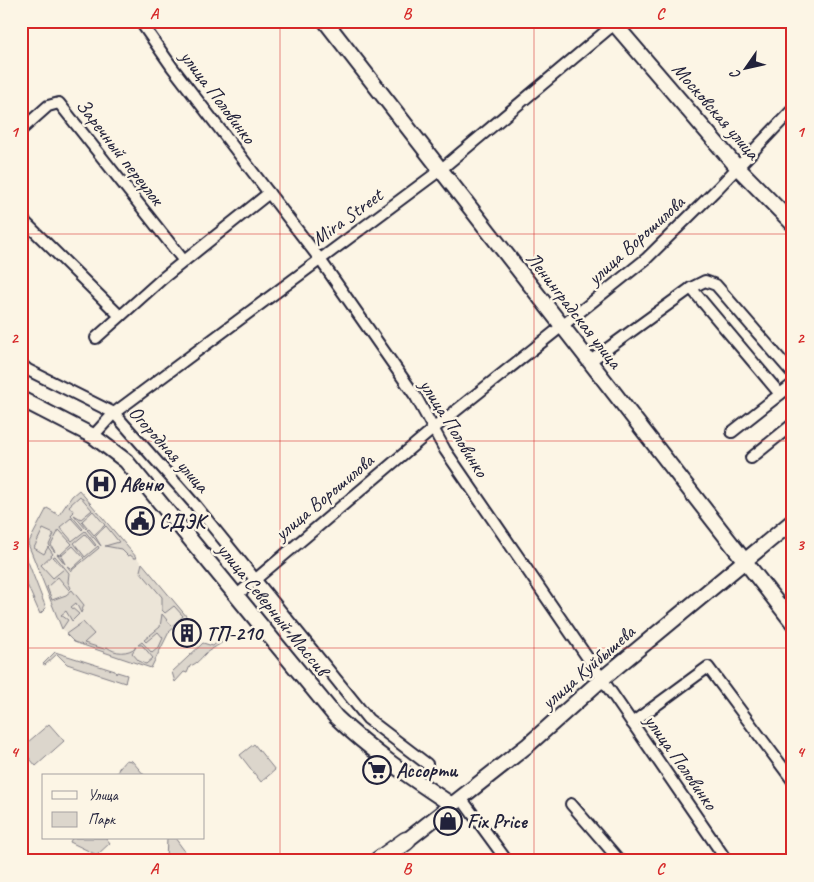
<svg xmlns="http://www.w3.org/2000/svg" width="814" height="882" font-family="Caveat,sans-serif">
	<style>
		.built { fill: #ece5d8 }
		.green { fill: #dcd6cc; stroke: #7f7c84 }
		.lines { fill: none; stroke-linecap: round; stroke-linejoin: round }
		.street-casing { stroke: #22223b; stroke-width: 14 }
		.secondary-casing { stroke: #22223b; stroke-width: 18 }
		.highway-casing { stroke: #22223b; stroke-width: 21 }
		.street { stroke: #fcf5e5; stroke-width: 10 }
		.secondary { stroke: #fcf5e5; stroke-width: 14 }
		.highway { stroke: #fcf5e5; stroke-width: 18 }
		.grid { fill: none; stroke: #d62828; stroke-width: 1; stroke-opacity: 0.55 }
		.labels { text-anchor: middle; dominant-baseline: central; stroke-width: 5; stroke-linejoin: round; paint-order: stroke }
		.street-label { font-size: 20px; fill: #22223b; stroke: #fcf5e5 }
		.poi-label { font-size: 20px; font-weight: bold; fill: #22223b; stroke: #fcf5e5; text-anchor: start }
		.neatline { fill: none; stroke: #d62828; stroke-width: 2 }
		.grid-label { font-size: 16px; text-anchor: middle; font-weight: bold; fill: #d62828 }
	</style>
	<rect width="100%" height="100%" fill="#fcf5e5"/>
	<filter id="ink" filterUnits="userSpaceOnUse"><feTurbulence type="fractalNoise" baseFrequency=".02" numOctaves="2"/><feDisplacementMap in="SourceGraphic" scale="10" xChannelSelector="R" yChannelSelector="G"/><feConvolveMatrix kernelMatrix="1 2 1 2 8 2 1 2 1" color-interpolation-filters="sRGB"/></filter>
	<g filter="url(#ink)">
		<polygon class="built" points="79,490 187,617 169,632 151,668 74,642 61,627 28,544 47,508 59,515 72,496"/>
		<g class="green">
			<polygon points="79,490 137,558 134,558 130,555 128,556 121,549 105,546 119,542 106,526 95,536 101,546 87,530 89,529 94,535 105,525 93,511 82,521 87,527 86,529 74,515 81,519 92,510 80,496 69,506 74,512 71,515 83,529 82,530 71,518 60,527 72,541 85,531 96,545 95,546 85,534 74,543 85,557 98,546 99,548 71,571 67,566 72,569 84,558 73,546 61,556 65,564 57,554 60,555 72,544 59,530 51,545 55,552 49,545 54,534 43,529 34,548 44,554 48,547 53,554 41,565 53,578 64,569 53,557 55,556 69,573 68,582 71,588 69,590 58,577 47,587 52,600 66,595 72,590 84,605 81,613 76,603 71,607 79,614 72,621 66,611 61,615 68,620 62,629 28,544 47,508 59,515 72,496"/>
			<polygon points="23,549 46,608 40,614 22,573"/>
			<path d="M142,563L187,617L169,632L151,668L74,642L66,634L83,622L94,634L84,643L104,649L107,647C115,654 128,654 136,647L132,653L139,661L146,664L153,658L142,645H138L142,642L152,653L159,647L163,638L158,632L146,642L144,640L160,627L162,614L172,626L183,616L174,606L165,613L162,610V597L140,571Z"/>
			<path d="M221,638L224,641C218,646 209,650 205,654C200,659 198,663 190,666L187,673L184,672L175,682L172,672L203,643L213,646Z"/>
			<polygon points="55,652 115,671 116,674 117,672 127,675 125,683 67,664 57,654 45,665 43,664"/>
			<polygon points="49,724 64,741 36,766 21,748"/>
			<polygon points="254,744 275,770 261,782 240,755"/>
			<polygon points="126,760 132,761 145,776 116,776 119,768"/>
			<polygon points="72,838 106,838 110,843 97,855 70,842"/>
			<polygon points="167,838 175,838 192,861 166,861"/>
		</g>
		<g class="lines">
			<defs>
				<g id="street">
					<polyline points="140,21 172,67 319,258 416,397 445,450 727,861"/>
					<polyline points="21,130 48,106 59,103 184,261"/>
					<polyline points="21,218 120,316"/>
					<polyline points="691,288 780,394"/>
					<polyline points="96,338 163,278 269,193"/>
					<polyline points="589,362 691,288 705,281 716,285 793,374"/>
					<polyline points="21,364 28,370 114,413 196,506 368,719 427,764"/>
					<polyline points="732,432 793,384"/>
					<polyline points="93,436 114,413 439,171 618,21"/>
					<polyline points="751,458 793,424"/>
					<polyline points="237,595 433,429 646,259 718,188 793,109"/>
					<polyline points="632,723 708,667 793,781"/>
					<polyline points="461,798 507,861"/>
					<polyline points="571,804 620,861"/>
				</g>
				<g id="secondary">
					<polyline points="325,21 793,623"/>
					<polyline points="612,21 737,167 793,224"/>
					<path d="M21,399L93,436L126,461L336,717C371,751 411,778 452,805"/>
					<polyline points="406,841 528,745 602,679 793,521"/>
				</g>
				<polyline id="highway" points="378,861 406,841"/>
			</defs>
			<use href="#street" class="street-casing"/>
			<use href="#secondary" class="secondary-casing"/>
			<use href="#highway" class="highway-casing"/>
			<use href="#street" class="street"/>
			<use href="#secondary" class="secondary"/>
			<use href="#highway" class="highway"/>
		</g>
	</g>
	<path class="grid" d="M280,21V861M534,21V861M21,234H793M21,441H793M21,648H793"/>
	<defs>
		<symbol id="hospital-ring" viewBox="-11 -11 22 22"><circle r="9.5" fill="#fcf5e5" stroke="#22223b" stroke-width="1.5"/><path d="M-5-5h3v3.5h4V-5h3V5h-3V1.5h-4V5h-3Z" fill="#22223b"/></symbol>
		<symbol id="civic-ring" viewBox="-11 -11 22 22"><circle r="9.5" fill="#fcf5e5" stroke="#22223b" stroke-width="1.5"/><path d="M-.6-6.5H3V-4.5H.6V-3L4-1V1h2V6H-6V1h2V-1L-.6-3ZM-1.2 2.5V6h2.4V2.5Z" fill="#22223b"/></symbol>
		<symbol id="building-ring" viewBox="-11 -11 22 22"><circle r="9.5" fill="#fcf5e5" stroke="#22223b" stroke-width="1.5"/><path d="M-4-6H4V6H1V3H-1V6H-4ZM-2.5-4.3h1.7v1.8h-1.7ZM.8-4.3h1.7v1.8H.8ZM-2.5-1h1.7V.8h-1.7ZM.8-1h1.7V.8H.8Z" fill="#22223b"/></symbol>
		<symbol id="supermarket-ring" viewBox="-11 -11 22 22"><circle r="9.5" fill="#fcf5e5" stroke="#22223b" stroke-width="1.5"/><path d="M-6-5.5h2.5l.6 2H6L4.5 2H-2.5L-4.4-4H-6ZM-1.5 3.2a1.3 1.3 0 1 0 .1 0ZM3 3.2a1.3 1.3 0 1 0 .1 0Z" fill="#22223b"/></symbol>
		<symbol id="shop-ring" viewBox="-11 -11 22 22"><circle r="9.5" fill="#fcf5e5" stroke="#22223b" stroke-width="1.5"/><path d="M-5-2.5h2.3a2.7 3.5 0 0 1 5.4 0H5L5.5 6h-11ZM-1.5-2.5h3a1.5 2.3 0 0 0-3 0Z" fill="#22223b"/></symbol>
	</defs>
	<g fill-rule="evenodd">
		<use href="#hospital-ring" x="85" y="468" width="32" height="32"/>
		<use href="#civic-ring" x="124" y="505" width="32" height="32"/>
		<use href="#building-ring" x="171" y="617" width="32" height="32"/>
		<use href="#supermarket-ring" x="361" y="754" width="32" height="32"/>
		<use href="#shop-ring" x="432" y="805" width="32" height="32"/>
	</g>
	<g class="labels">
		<g class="street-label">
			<text transform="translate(218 97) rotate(53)">улица Половинко</text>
			<text transform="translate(716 111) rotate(49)">Московская улица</text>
			<text transform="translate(120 152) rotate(52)">Заречный переулок</text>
			<text transform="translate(347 217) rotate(-36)">Mira Street</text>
			<text transform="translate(636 240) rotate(-42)">улица Ворошилова</text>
			<text transform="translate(574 310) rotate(52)">Ленинградская улица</text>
			<text transform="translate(454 428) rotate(58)">улица Половинко</text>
			<text transform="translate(169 449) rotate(48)">Огородная улица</text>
			<text transform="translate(324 497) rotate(-40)">улица Ворошилова</text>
			<text transform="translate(273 609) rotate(51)">улица Северный Массив</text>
			<text transform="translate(588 667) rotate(-41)">улица Куйбышева</text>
			<text transform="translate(681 762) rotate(55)">улица Половинко</text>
		</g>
		<g class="poi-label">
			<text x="120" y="484">Авеню</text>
			<text x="159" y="521">СДЭК</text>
			<text x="206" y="633">ТП-210</text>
			<text x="396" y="770">Ассорти</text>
			<text x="467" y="821">Fix Price</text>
		</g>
	</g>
	<rect width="814" height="882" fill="none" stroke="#fcf5e5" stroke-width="55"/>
	<rect x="42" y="774" width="162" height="65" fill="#fcf5e5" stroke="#a5a1a1"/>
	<rect x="52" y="791" width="25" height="8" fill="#fcf5e5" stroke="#a5a1a1"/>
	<text x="88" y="800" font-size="15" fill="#22223b">Улица</text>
	<rect x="52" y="812" width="25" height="15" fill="#dcd6cc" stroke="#a5a1a1"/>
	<text x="88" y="824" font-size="15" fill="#22223b">Парк</text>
	<g transform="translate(746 68) rotate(236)" stroke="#fcf5e5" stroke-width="4" paint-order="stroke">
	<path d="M0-4L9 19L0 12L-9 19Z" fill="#22223b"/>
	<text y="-8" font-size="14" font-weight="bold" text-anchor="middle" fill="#22223b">С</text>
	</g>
	<rect x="28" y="28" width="758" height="826" class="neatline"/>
	<g class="grid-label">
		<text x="154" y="19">A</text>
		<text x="407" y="19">B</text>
		<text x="660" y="19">C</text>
		<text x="14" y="137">1</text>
		<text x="800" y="137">1</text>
		<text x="14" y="343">2</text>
		<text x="800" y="343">2</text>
		<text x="14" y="550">3</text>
		<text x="800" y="550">3</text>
		<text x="14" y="757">4</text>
		<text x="800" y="757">4</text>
		<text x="154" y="874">A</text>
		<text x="407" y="874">B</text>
		<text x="660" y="874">C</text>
	</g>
</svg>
